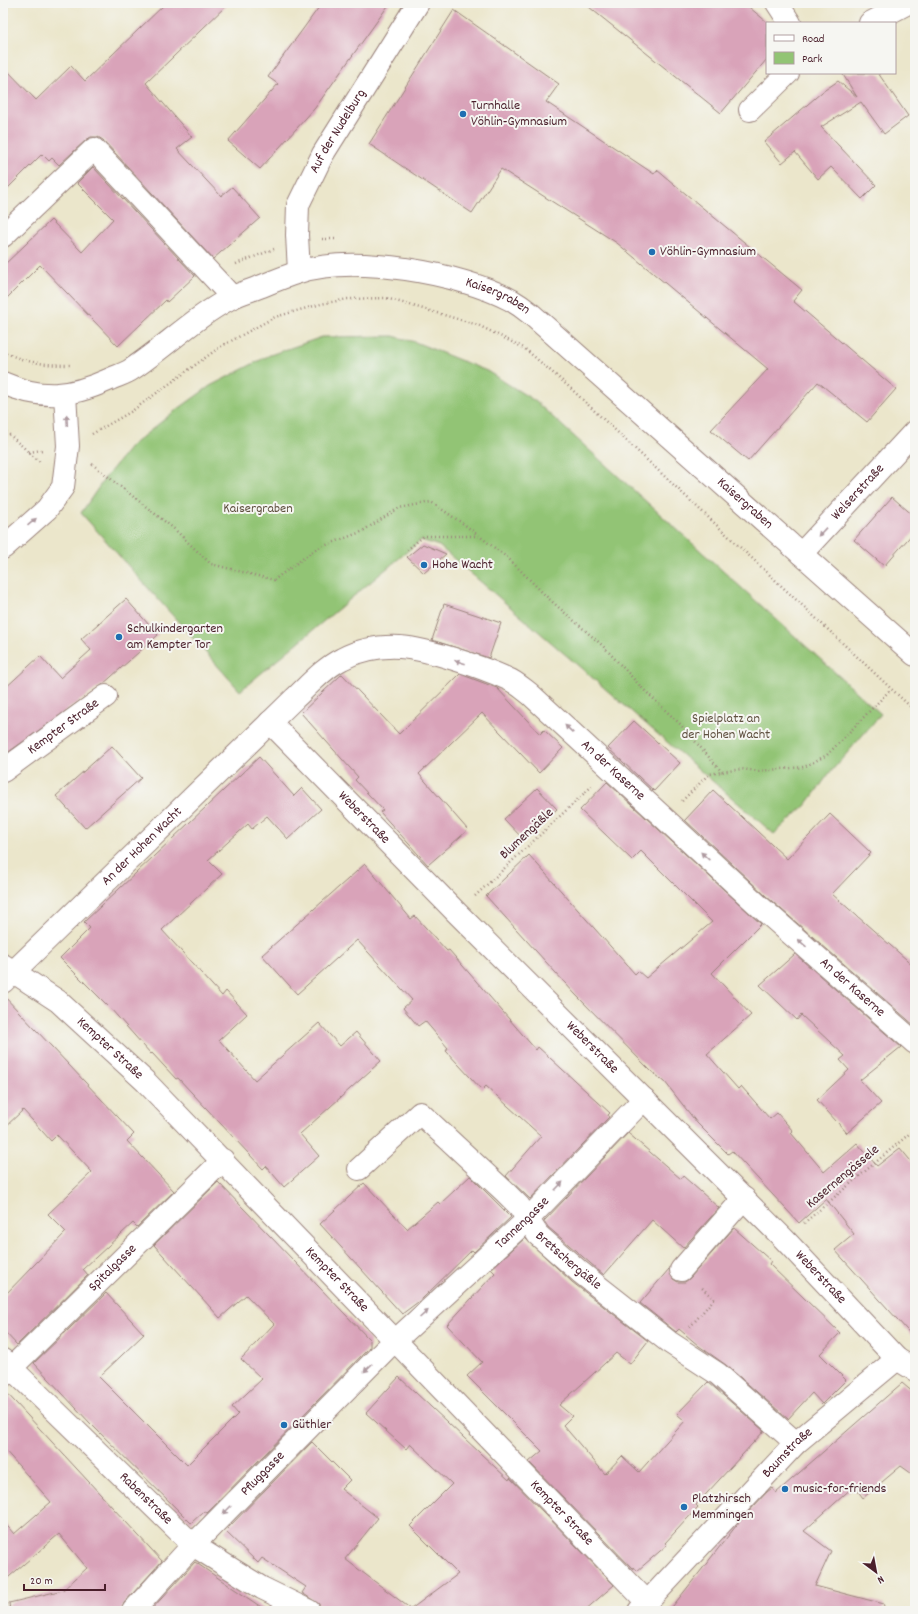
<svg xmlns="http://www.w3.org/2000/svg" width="918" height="1614" font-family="Dekko,sans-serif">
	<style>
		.green { fill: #92c474; stroke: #6e7250 }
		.building { fill: #d9a3b9 }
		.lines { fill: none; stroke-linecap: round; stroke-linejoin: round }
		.minor-casing { stroke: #9a827b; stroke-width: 24 }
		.path { stroke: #9a827b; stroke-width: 2.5; stroke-dasharray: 1 3; stroke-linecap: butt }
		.minor { stroke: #fff; stroke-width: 22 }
		.oneway { fill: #ae9aa0 }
		.poi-dot { fill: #1f6fb2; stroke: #f6f6f2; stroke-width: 1.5 }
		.labels { text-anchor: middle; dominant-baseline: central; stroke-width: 4; stroke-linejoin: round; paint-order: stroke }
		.poi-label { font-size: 14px; fill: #4a1f2b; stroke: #f6f6f2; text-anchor: start }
		.street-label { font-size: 14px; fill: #4a1f2b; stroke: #f6f6f2 }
		.park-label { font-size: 14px; fill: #605141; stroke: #f6f6f2 }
	</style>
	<rect width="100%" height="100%" fill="#f6f6f2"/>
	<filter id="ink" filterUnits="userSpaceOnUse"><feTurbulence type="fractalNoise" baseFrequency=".025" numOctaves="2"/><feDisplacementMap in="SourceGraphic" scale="8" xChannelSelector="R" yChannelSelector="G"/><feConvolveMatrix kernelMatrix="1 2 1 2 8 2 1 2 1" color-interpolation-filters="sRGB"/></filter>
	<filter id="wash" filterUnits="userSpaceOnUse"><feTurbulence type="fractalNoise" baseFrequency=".012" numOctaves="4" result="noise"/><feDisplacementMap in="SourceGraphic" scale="16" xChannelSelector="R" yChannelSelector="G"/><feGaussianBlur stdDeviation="0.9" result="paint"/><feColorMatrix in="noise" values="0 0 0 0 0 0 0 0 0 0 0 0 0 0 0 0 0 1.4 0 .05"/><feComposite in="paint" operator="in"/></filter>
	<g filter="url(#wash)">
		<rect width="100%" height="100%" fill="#ebe6cb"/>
		<polygon class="green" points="393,336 415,342 487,371 535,401 881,714 828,775 806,805 774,834 439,546 421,540 240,691 81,513 105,478 131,446 171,414 210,386 270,355 322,337"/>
		<g id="blocks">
			<g class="building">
				<polygon points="166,3 229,3 146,83 192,137 177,149 221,196 232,187 260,218 213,259 103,140 98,137 91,137 86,140 59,165 52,158 49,161 42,154 3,193 3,66 36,100 71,66 85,81"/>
				<polygon points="322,3 390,3 315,108 260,169 228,141 278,84 268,77"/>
				<polygon points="584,3 744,3 767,22 767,59 721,113"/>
				<polygon points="454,10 559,84 546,102 654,174 657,170 802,290 793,301 896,389 867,422 818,382 748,461 711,430 768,369 617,243 501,169 472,213 369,144"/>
				<polygon points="842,73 878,73 908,116 884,134 861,102 821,127 876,185 862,199 831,167 818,179 795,152 782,163 764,142 822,92 838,81 857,97"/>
				<polygon points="93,167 195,276 167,302 166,300 118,346 40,265 3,302 3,266 51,220 82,252 113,219 77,183"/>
				<polygon points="892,497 915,517 915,531 884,566 854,540"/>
				<polygon points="423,544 446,554 424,573 407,557"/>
				<polygon points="126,599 158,635 102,685 3,756 3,690 40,656 60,678 91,650 81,639"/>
				<polygon points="444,604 501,623 489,658 432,640"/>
				<polygon points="342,674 399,734 460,674 497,688 540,734 544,730 563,748 539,773 482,713 419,774 468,830 428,865 380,812 383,810 355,780 358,777 301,713"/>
				<polygon points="634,721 680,763 654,791 608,748"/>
				<polygon points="112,746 141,778 85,828 56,796"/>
				<polygon points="259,757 294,796 302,788 321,809 288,839 267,816 252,829 248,824 208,860 222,874 162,930 222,996 226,991 247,1014 219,1040 255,1080 319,1023 340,1046 356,1032 381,1061 300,1134 319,1156 284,1187 266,1166 263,1169 178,1078 176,1079 152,1053 151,1054 110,1008 60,958 90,928 84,922"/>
				<polygon points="607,782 761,924 712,973 751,1015 707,1054 738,1089 741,1086 770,1119 777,1113 793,1131 791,1133 824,1172 857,1143 877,1166 900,1148 915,1166 915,1339 835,1250 854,1234 826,1199 799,1223 732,1151 728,1154 697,1123 665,1082 651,1071 575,994 486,896 529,855 635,974 638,971 646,978 712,922 641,851 632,860 580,810"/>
				<polygon points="537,788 557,809 524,840 504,819"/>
				<polygon points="713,790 787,859 830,814 871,853 832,894 915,967 915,1026 766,896 685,820"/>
				<polygon points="365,864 411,919 415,916 447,951 449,950 536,1050 538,1047 610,1113 608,1115 609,1117 530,1199 506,1176 541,1136 486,1086 482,1090 446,1051 448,1048 425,1021 418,1026 403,1008 412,1000 357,940 297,994 262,955"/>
				<polygon points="795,954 901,1047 860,1080 881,1103 847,1133 817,1100 849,1070 840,1060 845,1056 801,1015 797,1020 760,985"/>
				<polygon points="3,995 134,1134 127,1141 174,1191 137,1227 133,1223 83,1269 88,1275 17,1345 3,1330 3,1297 66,1232 48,1214 92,1172 57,1135 51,1141 23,1110 3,1129"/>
				<polygon points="628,1133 681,1179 683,1176 719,1208 683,1248 652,1220 604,1275 548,1227 544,1221"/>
				<polygon points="470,1176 511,1217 474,1252 472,1250 422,1299 402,1314 320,1224 364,1183 407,1229 438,1202 440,1204"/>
				<polygon points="218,1182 370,1340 370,1347 207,1513 204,1511 191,1523 90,1423 34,1363 106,1293 144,1334 99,1377 187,1465 238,1414 232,1407 262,1379 241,1359 274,1324 246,1295 220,1318 154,1245"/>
				<polygon points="734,1228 771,1261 769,1264 840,1333 820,1354 846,1380 822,1404 812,1393 788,1419 726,1365 699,1346 679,1329 676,1332 640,1303 669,1269 673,1279 678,1282 685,1282 690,1278"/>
				<polygon points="525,1238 572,1282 648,1341 630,1364 616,1353 559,1405 572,1416 563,1425 605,1474 622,1456 639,1472 685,1421 677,1414 708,1382 764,1431 696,1505 698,1507 665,1543 667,1545 637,1571 634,1567 633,1569 529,1462 542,1451 467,1376 482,1362 447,1325 495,1273 491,1269"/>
				<polygon points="399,1377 496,1468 509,1480 510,1478 614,1585 584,1611 321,1611 319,1604 302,1593 306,1587 262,1558 258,1563 225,1531 312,1442 350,1480 341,1489 378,1518 345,1559 411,1609 458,1574 410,1526 452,1484 410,1444 406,1449 366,1413"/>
				<polygon points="902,1383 915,1394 915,1476 901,1466 863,1498 854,1486 804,1531 831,1551 815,1586 884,1604 883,1611 669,1611 740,1521 767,1492 772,1488 776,1493"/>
				<polygon points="3,1389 162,1561 124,1603 121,1611 10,1611 9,1603 63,1590 87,1568 59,1534 3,1582 3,1521 14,1534 51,1502 3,1448"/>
				<polygon points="195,1562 224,1582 267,1611 150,1611"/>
			</g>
		</g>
	</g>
	<g filter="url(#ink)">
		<use href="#blocks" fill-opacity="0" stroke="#9a827b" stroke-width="1"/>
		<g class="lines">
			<defs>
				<g id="minor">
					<polyline points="777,3 790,23"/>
					<polyline points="870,23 908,3"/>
					<polyline points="750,110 788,73"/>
					<polyline points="3,236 94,149 232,297"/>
					<path id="s1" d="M299,271L297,235L298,205L323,154L418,3"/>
					<path id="s2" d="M3,383C42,400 70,397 108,380C116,376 125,374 132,369C166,346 195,317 231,298C240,293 252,290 262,286C274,281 286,276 299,272C354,254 460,273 511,300C518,304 525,309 531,314L915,655"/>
					<polyline points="3,548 47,509 63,487 68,446 65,394"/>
					<path id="s3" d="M801,554L915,431"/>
					<path id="s4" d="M270,722L457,913L784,1239L897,1359L915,1370"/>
					<path id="s5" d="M3,771L106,696"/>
					<path id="s6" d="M3,965L58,1001L146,1082L647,1602"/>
					<path id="s7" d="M3,982L295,698C309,685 324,668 342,659C359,650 380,646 400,647C428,649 482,667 508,679C516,682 523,689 530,694L758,905L915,1043"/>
					<path id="s8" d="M359,1169L420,1113L505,1192L519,1206L538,1235L580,1272L669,1342L718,1374L796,1443"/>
					<polyline points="681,1270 744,1198"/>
					<path id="s9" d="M3,1360L193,1545L262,1588L309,1611"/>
					<path id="s10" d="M3,1376L223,1160"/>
					<path id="s11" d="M133,1611L193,1545L385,1350L528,1219L644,1099"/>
					<path id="s12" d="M639,1611L796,1443L897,1359"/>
				</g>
			</defs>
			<use href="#minor" class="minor-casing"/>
			<g class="path">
				<polyline points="322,239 337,239"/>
				<polyline points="236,264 274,249"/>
				<path d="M3,351C24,363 46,365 71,365"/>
				<polyline points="3,429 41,463"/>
				<polyline points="92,434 132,411 220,347 275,317 321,304 348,299 386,298 478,325 524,348 567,385 915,711"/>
				<polyline points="29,452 42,450"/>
				<polyline points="92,464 173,528 211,564 274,580 316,549 361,532 399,508 431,502 465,525 509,559 549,599 603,646 643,689 680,724 722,772"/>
				<polyline points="407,550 424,536 479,536"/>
				<polyline points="682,801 709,774 741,769 758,771 804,767 827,755 891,689"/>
				<polyline points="475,896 592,786"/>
				<polyline points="804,1223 915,1129"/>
				<polyline points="690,1327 714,1299 700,1286"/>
			</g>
			<use href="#minor" class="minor"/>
		</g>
		<defs><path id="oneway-solid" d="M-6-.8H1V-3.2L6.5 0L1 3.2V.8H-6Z"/></defs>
		<g class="oneway">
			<use href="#oneway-solid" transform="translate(67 420) rotate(-93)"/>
			<use href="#oneway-solid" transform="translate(32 522) rotate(-41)"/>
			<use href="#oneway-solid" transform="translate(822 532) rotate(133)"/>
			<use href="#oneway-solid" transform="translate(460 662) rotate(-162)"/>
			<use href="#oneway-solid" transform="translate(569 729) rotate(-136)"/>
			<use href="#oneway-solid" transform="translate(705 856) rotate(-137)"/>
			<use href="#oneway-solid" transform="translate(802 943) rotate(-139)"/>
			<use href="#oneway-solid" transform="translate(559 1186) rotate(-46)"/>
			<use href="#oneway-solid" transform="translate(424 1314) rotate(-42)"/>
			<use href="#oneway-solid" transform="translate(368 1368) rotate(135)"/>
			<use href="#oneway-solid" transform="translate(227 1510) rotate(135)"/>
		</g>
	</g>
	<g class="poi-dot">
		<circle cx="463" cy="114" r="4"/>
		<circle cx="652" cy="252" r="4"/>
		<circle cx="424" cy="565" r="4"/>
		<circle cx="119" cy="637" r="4"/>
		<circle cx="284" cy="1425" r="4"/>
		<circle cx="785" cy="1489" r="4"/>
		<circle cx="684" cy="1507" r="4"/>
	</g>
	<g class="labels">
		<g class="poi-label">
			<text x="471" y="106">Turnhalle<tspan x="471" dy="16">Vöhlin-Gymnasium</tspan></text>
			<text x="660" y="252">Vöhlin-Gymnasium</text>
			<text x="432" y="565">Hohe Wacht</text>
			<text x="127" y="629">Schulkindergarten<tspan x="127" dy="16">am Kempter Tor</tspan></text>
			<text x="292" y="1425">Güthler</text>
			<text x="793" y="1489">music-for-friends</text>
			<text x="692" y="1499">Platzhirsch<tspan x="692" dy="16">Memmingen</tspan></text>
		</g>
		<g class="street-label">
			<text stroke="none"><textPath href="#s1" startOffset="150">Auf der Nudelburg</textPath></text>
			<text stroke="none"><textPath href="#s2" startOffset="534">Kaisergraben</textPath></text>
			<text stroke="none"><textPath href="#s3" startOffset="84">Welserstraße</textPath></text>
			<text stroke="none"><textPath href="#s2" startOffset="858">Kaisergraben</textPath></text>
			<text stroke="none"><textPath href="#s5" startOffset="75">Kempter Straße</textPath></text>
			<text stroke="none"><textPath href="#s7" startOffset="781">An der Kaserne</textPath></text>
			<text stroke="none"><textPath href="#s4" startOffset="134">Weberstraße</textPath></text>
			<text transform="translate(527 834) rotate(-43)">Blumengäßle</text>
			<text stroke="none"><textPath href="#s7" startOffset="194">An der Hohen Wacht</textPath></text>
			<text stroke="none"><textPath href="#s7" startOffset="1104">An der Kaserne</textPath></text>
			<text stroke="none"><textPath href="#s4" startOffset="458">Weberstraße</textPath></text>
			<text stroke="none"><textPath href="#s6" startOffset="136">Kempter Straße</textPath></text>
			<text transform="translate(843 1177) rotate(-40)">Kasernengässele</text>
			<text stroke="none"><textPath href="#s11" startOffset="550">Tannengasse</textPath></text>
			<text stroke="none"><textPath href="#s8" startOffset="293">Bretschergäßle</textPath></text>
			<text stroke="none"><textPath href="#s10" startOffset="154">Spitalgasse</textPath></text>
			<text stroke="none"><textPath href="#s4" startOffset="782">Weberstraße</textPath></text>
			<text stroke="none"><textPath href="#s6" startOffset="460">Kempter Straße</textPath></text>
			<text stroke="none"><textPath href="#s12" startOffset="217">Baumstraße</textPath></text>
			<text stroke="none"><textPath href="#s11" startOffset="189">Pfluggasse</textPath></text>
			<text stroke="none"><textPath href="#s9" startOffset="199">Rabenstraße</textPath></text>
			<text stroke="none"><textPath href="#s6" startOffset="784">Kempter Straße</textPath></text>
		</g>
		<g class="park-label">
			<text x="258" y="509">Kaisergraben</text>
			<text x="726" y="719">Spielplatz an<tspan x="726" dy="16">der Hohen Wacht</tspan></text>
		</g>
	</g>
	<rect width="918" height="1614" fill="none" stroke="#f6f6f2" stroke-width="16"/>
	<rect x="766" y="22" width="130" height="52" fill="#f6f6f2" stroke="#b1a0a2"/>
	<rect x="774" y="35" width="20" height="6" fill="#ffffff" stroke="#b1a0a2"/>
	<text x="802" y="42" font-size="12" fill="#4a1f2b">Road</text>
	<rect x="774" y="52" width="20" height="12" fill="#92c474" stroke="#b1a0a2"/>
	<text x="802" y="62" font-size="12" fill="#4a1f2b">Park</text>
	<g transform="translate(876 1572) rotate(148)" stroke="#f6f6f2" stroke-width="3" paint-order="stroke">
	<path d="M0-3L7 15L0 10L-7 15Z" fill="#4a1f2b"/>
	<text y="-6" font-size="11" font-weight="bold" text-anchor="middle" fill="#4a1f2b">N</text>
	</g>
	<path d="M24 1584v6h81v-6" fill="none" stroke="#4a1f2b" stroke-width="2"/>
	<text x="30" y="1584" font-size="12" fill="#4a1f2b" stroke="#f6f6f2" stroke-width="3" paint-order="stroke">20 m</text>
</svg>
